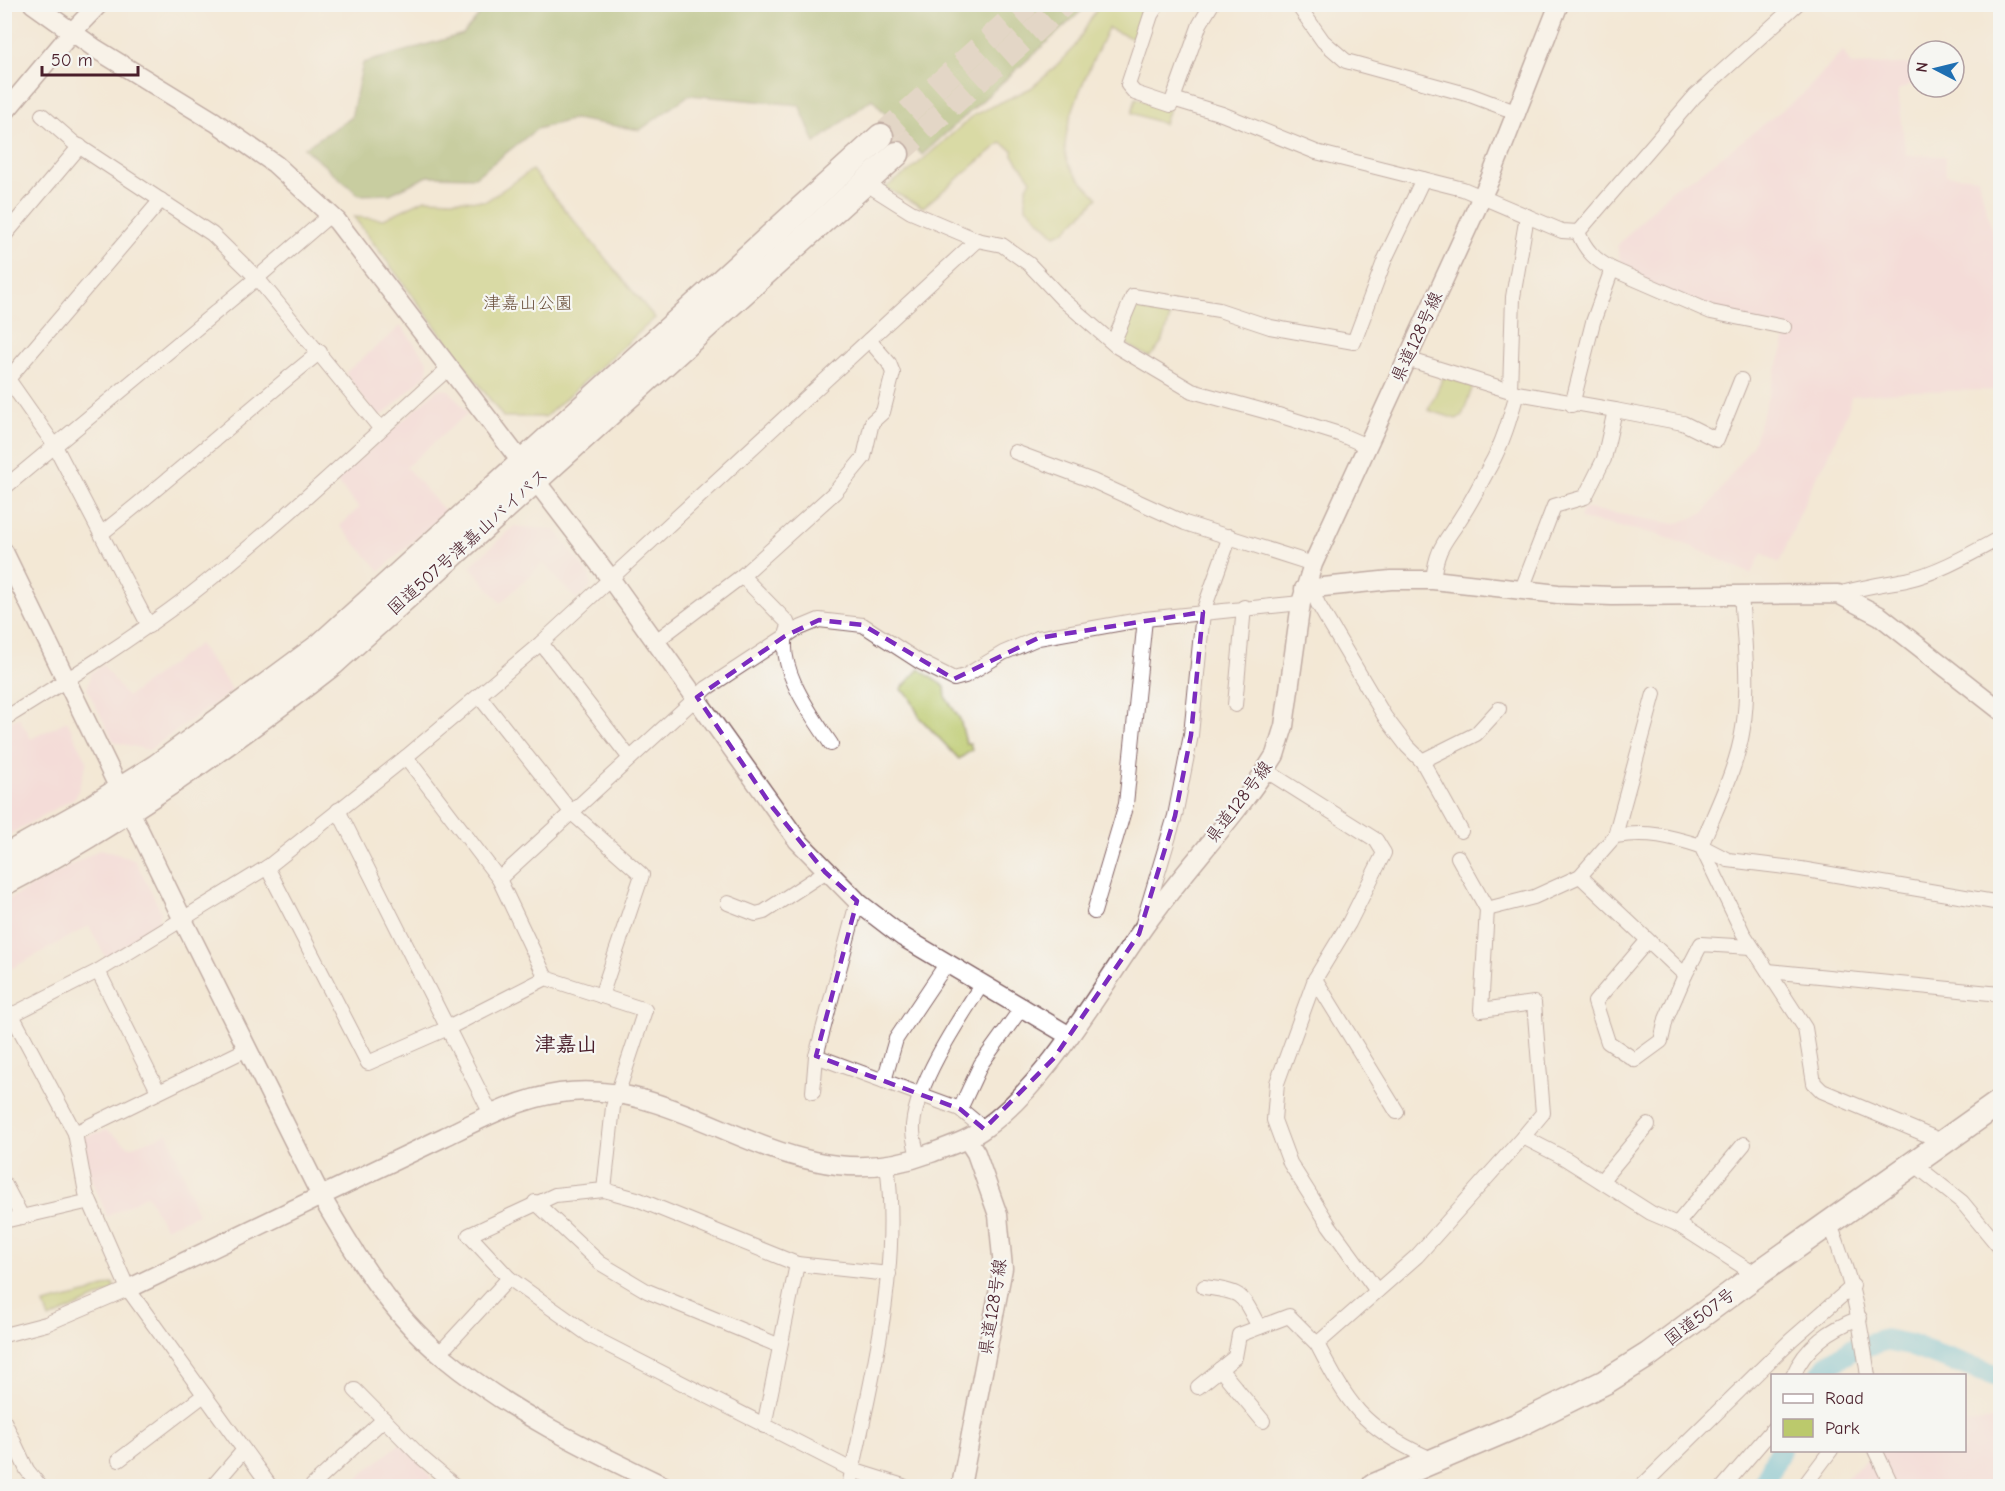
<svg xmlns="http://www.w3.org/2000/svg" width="2005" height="1491" font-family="'Comic Neue','Klee One',sans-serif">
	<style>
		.built { fill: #f5cfdb }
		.green { fill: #bbc96c; stroke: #82744c; stroke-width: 1.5 }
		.forest { fill: #94ad60; stroke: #6f6646; stroke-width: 1.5 }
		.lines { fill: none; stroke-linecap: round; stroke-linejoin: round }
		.river { stroke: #5dbfdc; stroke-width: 22 }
		.highway-tunnel { stroke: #d1c0b4; stroke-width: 24; stroke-dasharray: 24 12; stroke-linecap: butt }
		.street-casing { stroke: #856567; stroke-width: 16 }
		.secondary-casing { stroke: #856567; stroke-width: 21 }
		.highway-casing { stroke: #856567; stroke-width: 27 }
		.street { stroke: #fff; stroke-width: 14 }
		.secondary { stroke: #fff; stroke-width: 18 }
		.highway { stroke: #fff; stroke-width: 24 }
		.marked { fill: none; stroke: #7b2cbf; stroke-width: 4.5; stroke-dasharray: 12 8; stroke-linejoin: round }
		.labels { text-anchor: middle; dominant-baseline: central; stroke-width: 4.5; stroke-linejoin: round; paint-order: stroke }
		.park-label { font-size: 18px; fill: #6c523e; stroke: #f6f6f2 }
		.street-label { font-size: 18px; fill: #4a1f2b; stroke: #f6f6f2 }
		.quarter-label { font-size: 21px; font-weight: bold; fill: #4a1f2b; stroke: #f6f6f2 }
	</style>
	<rect width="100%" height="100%" fill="#f6f6f2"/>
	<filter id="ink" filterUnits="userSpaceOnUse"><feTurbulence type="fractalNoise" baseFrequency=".0167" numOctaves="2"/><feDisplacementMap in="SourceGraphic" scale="12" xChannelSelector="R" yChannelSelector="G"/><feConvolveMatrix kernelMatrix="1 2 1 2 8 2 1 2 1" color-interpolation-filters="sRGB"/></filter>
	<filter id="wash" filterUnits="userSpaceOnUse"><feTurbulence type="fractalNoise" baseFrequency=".008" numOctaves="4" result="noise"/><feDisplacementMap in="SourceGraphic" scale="24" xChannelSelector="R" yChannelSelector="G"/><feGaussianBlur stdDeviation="1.35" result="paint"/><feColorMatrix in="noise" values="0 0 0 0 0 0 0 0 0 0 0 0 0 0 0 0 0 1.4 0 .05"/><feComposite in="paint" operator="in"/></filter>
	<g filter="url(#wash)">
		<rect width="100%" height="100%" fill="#f3e8d6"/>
		<g class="built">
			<polygon points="1843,51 1851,65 1903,64 1917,67 1915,82 1898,90 1906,155 1945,156 1946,175 1978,178 2000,259 2000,390 1913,391 1851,396 1849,407 1827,459 1814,480 1779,563 1762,553 1751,574 1690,546 1656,534 1580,519 1583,508 1676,524 1704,513 1753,444 1787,335 1716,320 1617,276 1620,260 1617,246 1673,188 1696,176 1802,95"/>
			<polygon points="401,326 428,362 427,374 383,415 375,414 345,373"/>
			<polygon points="438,389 449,390 468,413 406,467 446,512 380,571 340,526 359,508 336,481"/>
			<polygon points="514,526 555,530 590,576 590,588 576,599 543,563 501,603 470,566"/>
			<polygon points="199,644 233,691 149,750 114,742 87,689 91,673 103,665 127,697"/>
			<polygon points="19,717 31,739 67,721 87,761 76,797 5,837 5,725"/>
			<polygon points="101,849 135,860 161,911 157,926 106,958 89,926 5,972 5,901"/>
			<polygon points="107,1130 130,1147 168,1133 198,1214 165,1228 147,1195 107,1217 83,1156 83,1137"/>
			<polygon points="2000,1419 2000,1486 1837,1486 1878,1451 1964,1450 1965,1423"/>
			<polygon points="401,1443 432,1477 424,1486 352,1486 363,1473"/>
		</g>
		<g class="green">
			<path d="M1099,5H1152L1138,41L1108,28C1095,57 1059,126 1066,157C1070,173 1088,186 1098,198L1065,231L1055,235L1026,207V189L1031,180L1013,155V150L1001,143L923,207L885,188L912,169L974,115L1031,88L1052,70L1075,46Z"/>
			<polygon points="1136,98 1169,108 1164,124 1132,113"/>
			<polygon points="532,170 655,318 545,417 503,417 354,217 384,219 425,199 486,201"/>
			<path d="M1136,301L1173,304C1168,324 1166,344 1149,357L1123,342L1120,336Z"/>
			<polygon points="1444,376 1473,386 1462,416 1456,419 1428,410"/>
			<polygon points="919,669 945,687 946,698 960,719 966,743 970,743 972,750 959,759 920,718 909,696 901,689"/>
			<polygon points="113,1283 115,1290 49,1319 44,1304 89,1293"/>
		</g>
		<polygon class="forest" points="488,5 488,4 1088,5 922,155 872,99 815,143 799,105 689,95 640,130 574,119 537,129 475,177 428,176 390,194 359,195 304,148 351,118 363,63 463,34"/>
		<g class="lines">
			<g class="river">
				<polyline points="1820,1376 1827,1366 1851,1350 1885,1340 1909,1345 2000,1377"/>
				<polyline points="1763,1486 1780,1450"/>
			</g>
		</g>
	</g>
	<g filter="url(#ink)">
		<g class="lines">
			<g class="highway-tunnel">
				<polyline points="881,136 1028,4"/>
				<polyline points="897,154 1064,4"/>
			</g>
			<defs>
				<g id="street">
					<polyline points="1158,4 1151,15 1128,85 1135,93 1171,105"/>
					<polyline points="1212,4 1200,24 1173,99 1222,114 1316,152 1463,189 1562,231 1578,232"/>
					<polyline points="1297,4 1323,41 1346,61 1470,95 1518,113"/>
					<polyline points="42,115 74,143 212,234 257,278 330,215"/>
					<polyline points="865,183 911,212 977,240 1002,245 1029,264 1062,299 1116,346 1192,391 1275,414 1339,434 1367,446"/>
					<polyline points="1578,232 1695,96 1797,4"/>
					<path d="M1578,232C1585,250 1595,260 1612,269L1711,312L1784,327"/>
					<polyline points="4,236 80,146"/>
					<polyline points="1114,341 1133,296 1219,310 1270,327 1354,342 1385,259 1423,179"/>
					<polyline points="1407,359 1517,393 1615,410 1604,459 1585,497 1554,506 1522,589"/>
					<polyline points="1510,390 1513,297 1527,216"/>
					<polyline points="1572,405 1593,322 1612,269"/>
					<polyline points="1615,410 1683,423 1717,440 1741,380"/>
					<polyline points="1015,452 1093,481 1185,523 1313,564"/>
					<polyline points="4,488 257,278 380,428"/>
					<path d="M102,533C177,474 246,411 320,352"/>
					<path d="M742,576L787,622L789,627C772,662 812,716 831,744"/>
					<path d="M1433,580C1437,545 1446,542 1463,514C1473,499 1481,482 1490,466C1503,443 1510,418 1517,393"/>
					<polyline points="1312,589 1318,604 1385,717 1407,746 1422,761 1461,831"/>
					<path d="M1741,594C1744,638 1750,684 1743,728C1737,769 1716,808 1701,846L1728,860L1801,869L2000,903"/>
					<path d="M1838,594C1861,587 1883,584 1906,580C1938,573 1972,553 2000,538"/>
					<polyline points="149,626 55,446 8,379 161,200"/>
					<polyline points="656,641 742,576 835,492 864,457 872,422 883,412 893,373 889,363 869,340"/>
					<polyline points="541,643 629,757"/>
					<polyline points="479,696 572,813 642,875 601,996"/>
					<polyline points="1235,705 1244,607"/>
					<path d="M4,719C67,680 131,640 190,595C281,525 363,444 449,368"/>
					<polyline points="406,757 499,879 546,978"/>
					<polyline points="1422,761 1476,734 1499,709"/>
					<polyline points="1265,770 1376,840 1384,853 1349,923 1315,979 1277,1083 1274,1120 1290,1163 1329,1225 1377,1291"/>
					<polyline points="338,810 491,1114"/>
					<polyline points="1615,836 1654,694"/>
					<path d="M1458,857L1487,909L1534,897L1580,876L1615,836C1649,831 1669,836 1701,846L1743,933L1805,1028L1814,1083L1822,1091L1944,1142"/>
					<polyline points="267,867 368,1063 448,1028 546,978 645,1010 613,1107 604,1190 555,1195 469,1235 509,1278 592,1337 852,1470 903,1486"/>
					<polyline points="1580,876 1685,975 1666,1019 1661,1041 1635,1060 1608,1042 1595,1002 1648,940"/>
					<polyline points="499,879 707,688 795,630 819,620 863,625 920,662 954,679 965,676 1003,653 1038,638 1145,619 1301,603"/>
					<polyline points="728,903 756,914 764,912 825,872"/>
					<polyline points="860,904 855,910 816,1056 960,1109 984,1129"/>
					<polyline points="1487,909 1481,1010 1534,1003 1543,1113 1523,1137"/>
					<polyline points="1094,912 1126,804 1145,619"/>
					<polyline points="1143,923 1175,816 1191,735 1203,612 1230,536"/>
					<polyline points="98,971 158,1091"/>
					<polyline points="1768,971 2000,994"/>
					<polyline points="1685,975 1701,944 1751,947"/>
					<polyline points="1315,979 1397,1112"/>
					<polyline points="12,1015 75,1133 86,1193 128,1289 270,1486"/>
					<polyline points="4,1019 98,971 269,866 406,757 541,643 977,240"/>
					<polyline points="884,1081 896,1039 947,963"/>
					<polyline points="813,1092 816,1056"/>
					<polyline points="960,1109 981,1064 1023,1006"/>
					<polyline points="75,1133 247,1049"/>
					<path d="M918,1157C916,1147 912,1136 913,1125C917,1082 958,1021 982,984"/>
					<polyline points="1914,1164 1962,1202 2000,1248"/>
					<polyline points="1601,1181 1648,1125"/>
					<polyline points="4,1183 22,1217"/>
					<polyline points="604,1190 637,1199 797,1264"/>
					<polyline points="535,1202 600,1263 647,1291 780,1346"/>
					<polyline points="4,1221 90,1201"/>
					<polyline points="1677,1224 1744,1144"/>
					<path d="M1828,1224C1836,1235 1838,1246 1842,1258C1856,1297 1862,1335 1868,1376"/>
					<path d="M1204,1287C1243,1292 1241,1293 1259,1327"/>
					<polyline points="4,1335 46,1324 128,1289"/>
					<polyline points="439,1354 509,1278"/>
					<polyline points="1220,1369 1263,1421"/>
					<path d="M1793,1376C1805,1347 1831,1328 1860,1318"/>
					<polyline points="1198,1387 1235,1357 1239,1335 1289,1316 1317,1344"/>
					<polyline points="355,1390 421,1457 455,1486"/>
					<polyline points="4,1421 27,1470 40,1486"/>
					<polyline points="764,1426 797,1264 889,1274"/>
					<polyline points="1875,1450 1892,1486"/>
					<polyline points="119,1460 204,1395"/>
					<path d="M1428,1464L1425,1456C1362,1427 1348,1404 1317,1344L1417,1256L1523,1137L1566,1159L1651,1213L1677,1224L1756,1275"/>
					<polyline points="213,1486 244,1450"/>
					<polyline points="312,1486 384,1419"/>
					<path d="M849,1486C871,1382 901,1272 887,1164"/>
					<polyline points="1642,1486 1791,1340 1853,1286"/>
					<polyline points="1724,1486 1772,1430"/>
					<polyline points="1804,1486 1831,1450"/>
				</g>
				<g id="secondary">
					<polyline points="33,4 96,49 215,122 275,164 337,221 610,578 798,841 860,904 903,937 1068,1035"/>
					<polyline points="4,113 72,32 99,4"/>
					<polyline points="4,552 183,920 321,1196 128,1289"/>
					<polyline points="1304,589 1391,580 1433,580 1558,594 1612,596 1838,594 1880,616 2000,710"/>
					<path d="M664,1486C587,1449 508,1411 441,1355C390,1313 354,1253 321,1196C362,1176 403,1157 444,1137C481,1119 518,1099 560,1093C653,1080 728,1143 814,1161C853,1170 894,1167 931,1153C949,1146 969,1140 985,1128C1051,1080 1101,986 1149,920C1189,864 1239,814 1275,755L1284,726L1301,603L1313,564L1490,179L1559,4"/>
					<polyline points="961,1486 1003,1268 998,1215 976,1153 967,1139"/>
				</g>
				<g id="highway">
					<polyline points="4,857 88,810 156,767 321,645 881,136"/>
					<path d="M4,883C121,822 229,744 333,663L897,154"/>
					<polyline points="1374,1486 1516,1426 1605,1382 1648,1355 1756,1275 2000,1102"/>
				</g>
			</defs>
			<use href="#street" class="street-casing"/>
			<use href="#secondary" class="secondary-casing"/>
			<use href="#highway" class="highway-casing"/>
			<use href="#street" class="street"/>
			<use href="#secondary" class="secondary"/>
			<use href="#highway" class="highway"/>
		</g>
	</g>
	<path d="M0 0H2005V1491H0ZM1203,612L1191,735L1175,816L1139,934L1054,1058L984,1129L960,1109L816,1056L857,901L825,872L773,808L697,697L785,636L819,620L863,625L954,679L1038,638Z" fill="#f3e8d6" fill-opacity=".55" fill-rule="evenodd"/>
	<path class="marked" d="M1203,612L1191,735L1175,816L1139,934L1054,1058L984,1129L960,1109L816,1056L857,901L825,872L773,808L697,697L785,636L819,620L863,625L954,679L1038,638Z"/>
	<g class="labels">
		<g class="park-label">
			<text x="528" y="303">津嘉山公園</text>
		</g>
		<g class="street-label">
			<text transform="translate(1417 337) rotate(-65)">県道128号線</text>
			<text transform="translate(468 542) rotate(-42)">国道507号津嘉山バイパス</text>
			<text transform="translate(1239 802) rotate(-53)">県道128号線</text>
			<text transform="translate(993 1307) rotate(-81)">県道128号線</text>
			<text transform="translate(1700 1317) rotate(-37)">国道507号</text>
		</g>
		<g class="quarter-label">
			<text x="566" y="1044">津嘉山</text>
		</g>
	</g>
	<rect width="2005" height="1491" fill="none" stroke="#f6f6f2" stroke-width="24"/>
	<rect x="1771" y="1374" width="195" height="78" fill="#f6f6f2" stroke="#b1a0a2" stroke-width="1.5"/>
	<rect x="1783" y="1394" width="30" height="9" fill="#ffffff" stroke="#b1a0a2" stroke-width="1.5"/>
	<text x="1825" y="1404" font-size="18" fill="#4a1f2b">Road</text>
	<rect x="1783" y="1419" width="30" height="18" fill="#bbc96c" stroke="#b1a0a2" stroke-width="1.5"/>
	<text x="1825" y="1434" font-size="18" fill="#4a1f2b">Park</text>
	<g transform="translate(1936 69) rotate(277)"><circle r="28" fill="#f6f6f2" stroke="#b1a0a2" stroke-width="1.5"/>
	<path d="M0-4.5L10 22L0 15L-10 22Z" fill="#1f6fb2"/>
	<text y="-9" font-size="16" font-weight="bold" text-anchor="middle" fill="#4a1f2b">N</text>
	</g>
	<path d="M42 66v9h96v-9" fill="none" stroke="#4a1f2b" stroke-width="3"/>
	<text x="51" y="66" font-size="18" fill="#4a1f2b" stroke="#f6f6f2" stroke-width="4.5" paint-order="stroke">50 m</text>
</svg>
